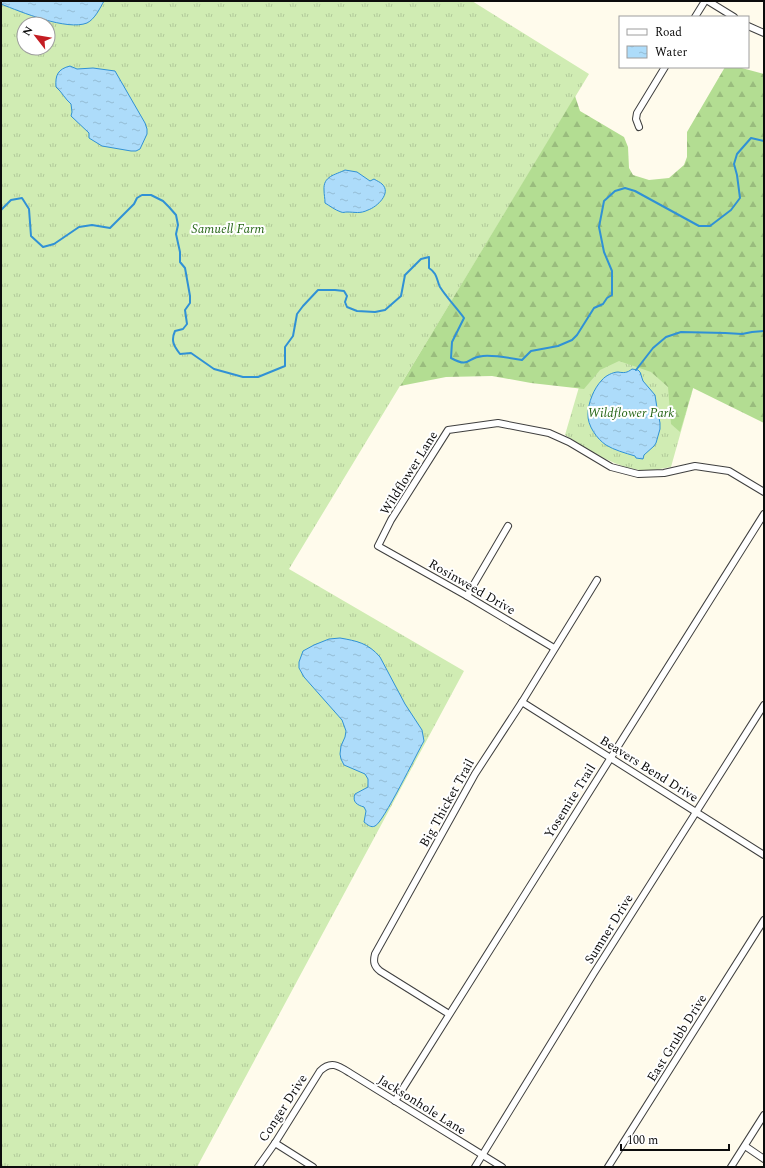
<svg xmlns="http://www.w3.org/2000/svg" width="765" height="1168" font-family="Spectral,serif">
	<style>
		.grass { fill: url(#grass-tufts); fill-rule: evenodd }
		.forest { fill: url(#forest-firs) }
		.water { fill: url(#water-ripples); stroke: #3091d5 }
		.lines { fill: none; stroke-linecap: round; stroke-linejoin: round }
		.stream { stroke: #3091d5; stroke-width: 2 }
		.street-casing { stroke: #3f3f3f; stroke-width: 8 }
		.street { stroke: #fff; stroke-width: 6 }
		.labels { text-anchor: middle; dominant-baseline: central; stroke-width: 4; stroke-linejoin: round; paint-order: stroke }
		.park-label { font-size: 13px; font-style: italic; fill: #296819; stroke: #fff }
		.street-label { font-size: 13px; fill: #0c0c0c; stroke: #fff }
	</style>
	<defs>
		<pattern id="grass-tufts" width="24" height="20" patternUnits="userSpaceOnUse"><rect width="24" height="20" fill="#d0ecb3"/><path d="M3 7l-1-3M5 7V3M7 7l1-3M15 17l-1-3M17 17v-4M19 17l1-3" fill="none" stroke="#b1c999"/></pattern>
		<pattern id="forest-firs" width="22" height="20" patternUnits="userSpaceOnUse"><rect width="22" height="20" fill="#b3dd92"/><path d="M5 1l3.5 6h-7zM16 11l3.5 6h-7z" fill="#99bc7d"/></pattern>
		<pattern id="water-ripples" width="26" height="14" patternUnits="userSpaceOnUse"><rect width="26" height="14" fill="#addcfa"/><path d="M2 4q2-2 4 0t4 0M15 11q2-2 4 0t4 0" fill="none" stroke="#94bcd5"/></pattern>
	</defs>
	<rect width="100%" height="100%" fill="#fffbec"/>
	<g class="grass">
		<path d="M1,1H472L589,74L289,569L464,671L197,1167H1ZM24,24H48V48H24Z"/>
		<path d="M591,346L696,378L671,467C660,469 649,471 639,470C612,466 588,449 565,435Z"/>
	</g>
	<polygon class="forest" points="725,67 738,67 764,74 764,423 693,388 680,432 671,424 668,387 651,372 619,361 600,370 584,389 531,383 492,376 446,377 400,386 575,96 580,111 624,137 628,147 629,168 633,175 649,180 669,178 684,165 687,157 687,132"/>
	<g class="water">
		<path d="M1,1H104C100,8 95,19 87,23C67,31 21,12 1,4Z"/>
		<path d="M70,66L77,69L93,68L115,71L145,123L147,129V134L140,149L136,151H131L102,146L89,138V133L71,116L72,112L71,104C65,99 62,92 56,87C55,75 58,69 70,66Z"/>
		<path d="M345,170L357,172L370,181L374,179C377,181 380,182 382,184C392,193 377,207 368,210C360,214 355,212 347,212C344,212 344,213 341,212C335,210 330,206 325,203C325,198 324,195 324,190C323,176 335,175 345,170Z"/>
		<path d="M632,369L638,370L640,372L643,381L655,395L657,408L660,423V429L656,443L654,446L644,455L643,459L636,458L635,456C625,453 614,450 606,445C597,439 587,425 588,414C588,403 594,388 602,380C605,376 613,372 618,372C624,373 627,373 632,369Z"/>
		<path d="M340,638C357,641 368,643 380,657L405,704L422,730L424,741C417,753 383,823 375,826C371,828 368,825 364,822L366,811L364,807C357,805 352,802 355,794L368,787V779L365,774L344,765L341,759L340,754L341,746L345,737L346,731L342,720L304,677L299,668V662L303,651L314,645L329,639Z"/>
	</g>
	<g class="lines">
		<g class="stream">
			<path d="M1,210L11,200L22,198L29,209L31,236L43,247L54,244L79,227L92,225L110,228L134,204L137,198L142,195H151L163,201L169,207L176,215L178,225L176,234L180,252V262L185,268L190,296V303L185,310L187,324L183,329L175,331C171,340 173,345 180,354L191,353L214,369L243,377H258L285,366V347L293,336L297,314L303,306L318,290H335L344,291L347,296L345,302L347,307L357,311L375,312L385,310L401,296L405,275L421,259L429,257V268C438,274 436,279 440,287C447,298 456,307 464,318L452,342L451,358C471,369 466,357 483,356C496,355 509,358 522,360L531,351L558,346L572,340L577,335L594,308L603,304L607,298L612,295V271L604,252L599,227L604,201L615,191L625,188L635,191L699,226H710L731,210L740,198L737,175L734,164L737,154L751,138L764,141"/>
			<polyline points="636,370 653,348 666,337 681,332 725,333 742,334 752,332 764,331"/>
		</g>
		<defs>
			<g id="street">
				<polyline points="708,1 734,17"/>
				<polyline points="695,17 705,1"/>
				<polyline points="748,26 764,33"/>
				<polyline points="639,127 636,119 637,113 665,67"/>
				<polyline points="467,596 508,526"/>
				<polyline points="554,648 467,596 378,546 391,520 448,430 498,423 549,433 569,442 611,467 638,474 664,473 695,466 729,471 764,492"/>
				<polyline points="522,702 764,855"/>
				<path d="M449,1014L380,971C374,966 373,962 375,954L454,812L475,774L522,702L597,580"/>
				<polyline points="395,1101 764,514"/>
				<polyline points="275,1143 313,1167"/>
				<polyline points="745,1146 764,1159"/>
				<path d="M258,1167L275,1143L320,1071C331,1060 339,1066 350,1073L502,1167"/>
				<polyline points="475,1167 594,973 764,705"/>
				<polyline points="608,1167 764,920"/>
				<polyline points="731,1167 764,1115"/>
			</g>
		</defs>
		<use href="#street" class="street-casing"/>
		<use href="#street" class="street"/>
	</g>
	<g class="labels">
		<g class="park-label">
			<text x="228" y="229">Samuell Farm</text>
			<text x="631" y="413">Wildflower Park</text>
		</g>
		<g class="street-label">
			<text transform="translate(409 473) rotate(-58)">Wildflower Lane</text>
			<text transform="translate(472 587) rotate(30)">Rosinweed Drive</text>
			<text transform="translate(649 769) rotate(32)">Beavers Bend Drive</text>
			<text transform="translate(570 801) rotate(-58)">Yosemite Trail</text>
			<text transform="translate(447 803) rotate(-61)">Big Thicket Trail</text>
			<text transform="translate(609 929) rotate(-58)">Sumner Drive</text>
			<text transform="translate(677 1038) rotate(-58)">East Grubb Drive</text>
			<text transform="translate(422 1105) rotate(32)">Jacksonhole Lane</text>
			<text transform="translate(283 1108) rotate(-57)">Conger Drive</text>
		</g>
	</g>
	<rect width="765" height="1168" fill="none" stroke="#0c0c0c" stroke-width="4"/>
	<rect x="619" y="16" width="130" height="52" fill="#ffffff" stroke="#9e9e9e"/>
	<rect x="627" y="29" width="20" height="6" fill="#ffffff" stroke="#9e9e9e"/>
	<text x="655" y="36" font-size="12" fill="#0c0c0c">Road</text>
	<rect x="627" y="46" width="20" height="12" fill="url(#water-ripples)" stroke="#9e9e9e"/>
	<text x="655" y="56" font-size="12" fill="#0c0c0c">Water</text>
	<g transform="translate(36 36) rotate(301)"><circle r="19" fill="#ffffff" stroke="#9e9e9e"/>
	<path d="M0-3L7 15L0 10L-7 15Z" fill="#c41d23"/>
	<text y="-6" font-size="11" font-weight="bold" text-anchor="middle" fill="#0c0c0c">N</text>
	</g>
	<path d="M621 1144v6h108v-6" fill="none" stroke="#0c0c0c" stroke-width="2"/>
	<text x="627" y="1144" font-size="12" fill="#0c0c0c" stroke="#ffffff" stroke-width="3" paint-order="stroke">100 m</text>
</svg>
